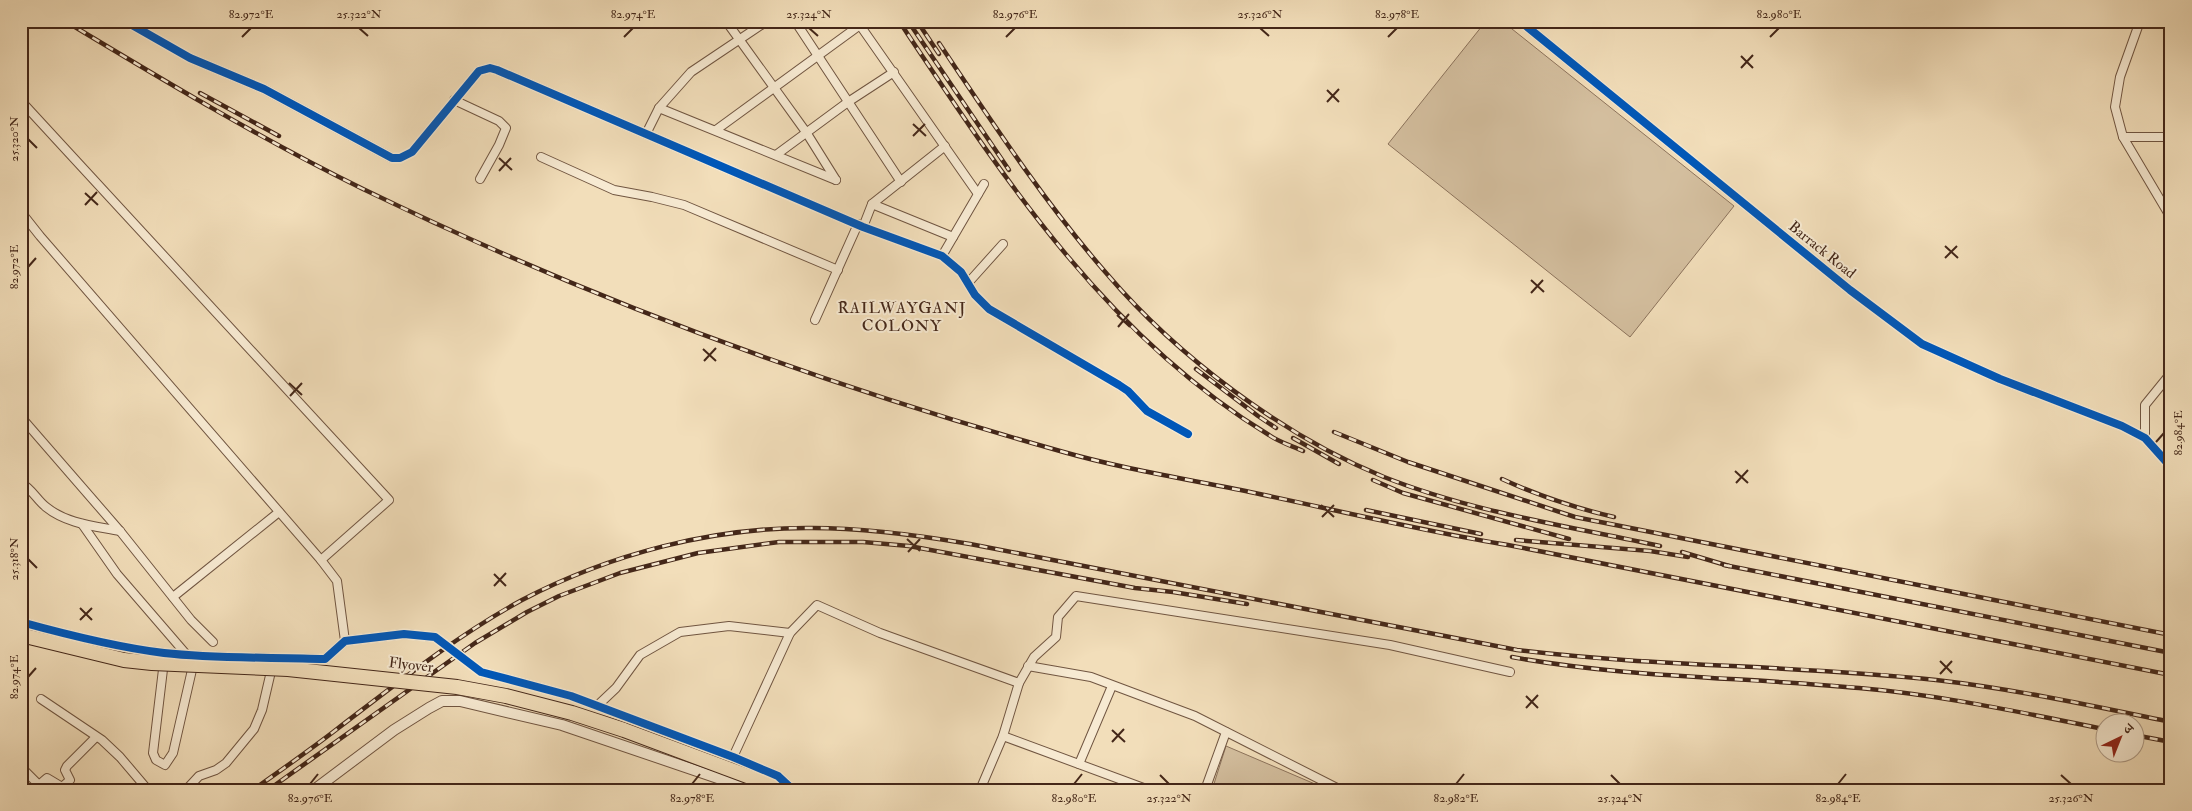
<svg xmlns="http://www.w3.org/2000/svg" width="2192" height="811" font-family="'IM FELL Double Pica','Noto Serif Devanagari',serif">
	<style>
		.pitch { fill: #d4bf9f; stroke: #8c735c }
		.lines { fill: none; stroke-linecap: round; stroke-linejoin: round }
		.minor-casing { stroke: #705541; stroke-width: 10 }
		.tertiary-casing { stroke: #705541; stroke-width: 12 }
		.trunk-casing { stroke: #442719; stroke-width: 16 }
		.minor { stroke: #f7ead2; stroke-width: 8 }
		.tertiary { stroke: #f7ead2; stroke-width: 10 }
		.trunk { stroke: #f2deba; stroke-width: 14 }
		.rail-casing { stroke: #442719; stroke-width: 4.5 }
		.rail { stroke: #f7ead2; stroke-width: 2.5; stroke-dasharray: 8; stroke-linecap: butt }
		.trunk-bridge-casing { stroke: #442719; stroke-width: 16; stroke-linecap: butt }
		.trunk-bridge { stroke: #f2deba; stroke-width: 14 }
		.cycleway-casing { stroke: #f7ead2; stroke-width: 11 }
		.cycleway { stroke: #0057b8; stroke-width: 8 }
		.ticks { fill: none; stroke: #442719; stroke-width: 2 }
		.labels { text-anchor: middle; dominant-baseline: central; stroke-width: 4; stroke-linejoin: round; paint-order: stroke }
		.street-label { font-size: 15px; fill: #442719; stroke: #f7ead2 }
		.neighbourhood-label { font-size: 16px; letter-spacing: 1px; fill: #442719; stroke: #f7ead2 }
		.neatline { fill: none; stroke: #442719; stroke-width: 2 }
		.ticks-label { font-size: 12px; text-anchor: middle; fill: #442719 }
	</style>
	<rect width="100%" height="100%" fill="#f2deba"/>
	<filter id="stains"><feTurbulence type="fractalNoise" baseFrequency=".004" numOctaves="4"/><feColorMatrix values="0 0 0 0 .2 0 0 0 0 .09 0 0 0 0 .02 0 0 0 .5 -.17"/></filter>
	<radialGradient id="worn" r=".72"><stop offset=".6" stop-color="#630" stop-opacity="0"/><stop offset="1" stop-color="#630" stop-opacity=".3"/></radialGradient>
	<g class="pitch">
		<polygon points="1486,21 1502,21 1734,206 1630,337 1388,144"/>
		<polygon points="1226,746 1329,790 1212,790"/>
	</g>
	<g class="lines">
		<defs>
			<g id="minor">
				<polyline points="125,21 190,58 264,89 392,158 400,158 412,152 479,71 490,68 497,70 863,227 942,256 961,272 975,295 989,309 1119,385 1128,391 1147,411 1188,434"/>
				<polyline points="726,21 806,132 836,180"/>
				<polyline points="795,21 901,182"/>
				<polyline points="857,21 978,194"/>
				<polyline points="1520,21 1850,290 1922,344 2000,379 2122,426 2145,438 2171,467"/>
				<polyline points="454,100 499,121 506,128 499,145 480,179"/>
				<polyline points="21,101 389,500 321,560"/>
				<polyline points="659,108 836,180"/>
				<polyline points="716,130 860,25"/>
				<polyline points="646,134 659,108 691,72 767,21"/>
				<polyline points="2123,137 2115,107 2120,77 2140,21"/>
				<polyline points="2171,137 2123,137 2171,218"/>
				<polyline points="776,155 848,102 894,72"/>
				<polyline points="541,157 614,190 652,197 684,205 838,270"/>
				<polyline points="872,204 953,237"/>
				<polyline points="21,212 40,236 321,560 337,581 345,641"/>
				<polyline points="863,227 872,204 945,146"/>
				<polyline points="942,256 984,184"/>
				<polyline points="968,283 1003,244"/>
				<polyline points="815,320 858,224"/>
				<polyline points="21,417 120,531 191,620 213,642"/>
				<polyline points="2145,438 2145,405 2171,373"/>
				<path d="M21,483C32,489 37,500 46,507C67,524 95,526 120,531"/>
				<polyline points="82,524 117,574 186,654"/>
				<polyline points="173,597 279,512"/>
				<path d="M21,622C68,635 115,647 164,653C217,659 272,657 325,659L345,641L404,634L435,637L481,672L571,696L733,757L778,776L793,790"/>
				<polyline points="164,661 153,753 156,760 165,765 173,753 194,661"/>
				<polyline points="1028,666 1091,677 1195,716 1341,790"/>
				<polyline points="1019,683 1034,657 1056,637 1058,617 1076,596 1390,645 1510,672"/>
				<polyline points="41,699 102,740 120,757 148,790"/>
				<polyline points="597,706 616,688 640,655 680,632 729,626 790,633"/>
				<polyline points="1003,736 1149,790"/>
				<polyline points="733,757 790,633 817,605 880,633 1019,683 1003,736 980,790"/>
				<polyline points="1079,764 1112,686"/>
				<polyline points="21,767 39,785"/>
				<polyline points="33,790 47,778 62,787 70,780 65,770 67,766 96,737"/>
				<polyline points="186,790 199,776 216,770 226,763 254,729 262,710 272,667"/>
				<polyline points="1205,790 1226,732"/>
			</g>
			<polyline id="tertiary" points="314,790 394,730 429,708 442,701 460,701 562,725 753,790"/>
			<polyline id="trunk" points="758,780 786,790"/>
		</defs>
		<use href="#minor" class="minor-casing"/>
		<use href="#tertiary" class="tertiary-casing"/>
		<use href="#trunk" class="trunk-casing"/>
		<use href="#minor" class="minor"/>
		<use href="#tertiary" class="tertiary"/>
		<use href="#trunk" class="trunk"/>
		<defs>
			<g id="rail">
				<path d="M65,21C163,80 261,139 363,189C587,298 821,384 1060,451C1123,469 1186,479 1250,492C1336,510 1422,531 1508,545L2171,675"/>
				<path d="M899,21C1003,177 1106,336 1269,435C1279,442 1292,446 1303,451"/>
				<polyline points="908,21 1009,170"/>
				<polyline points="917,21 939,54"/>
				<path d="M939,43C992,122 1044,202 1107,274C1177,356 1283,436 1384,477C1472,512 1568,526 1660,546"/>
				<polyline points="200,93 279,136"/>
				<polyline points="1196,369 1258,416 1276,428"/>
				<polyline points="1334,432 1408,462 1575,517 2171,635"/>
				<polyline points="1293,438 1339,464"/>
				<path d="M1502,479C1539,496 1575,508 1614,517"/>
				<polyline points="1373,480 1403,493 1569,539"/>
				<polyline points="1366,510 1481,534"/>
				<polyline points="1516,540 1650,551 1688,557"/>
				<polyline points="1682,552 1729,566"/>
				<polyline points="1724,565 2171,653"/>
				<path d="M1512,657C1627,678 1743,677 1859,688C1942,695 2023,713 2104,729"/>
				<polyline points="2134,735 2171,742"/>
				<path d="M253,790C281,770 310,750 337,729C396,684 456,636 522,600C610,554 713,527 812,528C865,528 917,535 970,544L1517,650C1656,667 1797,665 1936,680C2015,689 2093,706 2171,722"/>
				<polyline points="268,790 475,643 527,612 559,596 620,573 698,553 779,542 863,542 909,546 1135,588 1173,592 1247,604"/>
			</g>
		</defs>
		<use href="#rail" class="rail-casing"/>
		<use href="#rail" class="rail"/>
		<defs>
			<polyline id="trunk-bridge" points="21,635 124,660 152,663 288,669 457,687 506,696 572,713 624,730 758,780"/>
		</defs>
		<use href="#trunk-bridge" class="trunk-bridge-casing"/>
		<use href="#trunk-bridge" class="trunk-bridge"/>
		<defs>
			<g id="cycleway">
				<polyline points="125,21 190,58 264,89 392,158 400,158 412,152 479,71 490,68 497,70 863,227 942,256 961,272 975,295 989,309 1119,385 1128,391 1147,411 1188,434"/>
				<polyline points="1520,21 1850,290 1922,344 2000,379 2122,426 2145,438 2171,467"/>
				<path d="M21,622C68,635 115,647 164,653C217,659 272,657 325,659L345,641L404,634L435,637L481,672L571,696L733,757L778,776L793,790"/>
			</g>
		</defs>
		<use href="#cycleway" class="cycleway-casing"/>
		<use href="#cycleway" class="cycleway"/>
	</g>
	<path class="ticks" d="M359,28L368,36M809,28L818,36M1260,28L1269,36M242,37L251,28M624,37L633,28M1006,37L1015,28M1388,37L1397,28M1770,37L1779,28M1741,56L1753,68M1741,68L1753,55M1327,90L1339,102M1327,102L1339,89M913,124L926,136M913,136L925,124M28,139L37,148M499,158L512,170M499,171L511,158M85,193L98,205M85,205L97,192M1945,246L1958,258M1945,258L1957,246M28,267L36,258M1531,280L1544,292M1531,293L1543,280M1117,315L1130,327M1118,327L1129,314M703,349L716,361M704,361L716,348M289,383L302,395M290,396L302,383M2156,442L2164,433M1735,471L1748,483M1736,483L1748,470M1321,505L1334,517M1322,517L1334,505M907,539L920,551M908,552L920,539M28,559L37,568M494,574L506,586M494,586L506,573M80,608L92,620M80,620L92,608M1940,661L1952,673M1940,674L1952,661M28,677L36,668M1526,696L1538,708M1526,708L1538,695M1112,730L1125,742M1112,742L1124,729M1160,775L1169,784M1611,775L1620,784M2061,775L2071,784M310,784L318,774M692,784L700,774M1074,784L1082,774M1456,784L1464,774M1838,784L1846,774"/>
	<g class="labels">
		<g class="street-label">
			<text transform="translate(1822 250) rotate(39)">Barrack Road</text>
			<text transform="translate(411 665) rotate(6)">Flyover</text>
		</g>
		<g class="neighbourhood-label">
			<text x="902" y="308">RAILWAYGANJ<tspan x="902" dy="18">COLONY</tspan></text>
		</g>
	</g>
	<rect width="2192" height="811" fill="none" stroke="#f2deba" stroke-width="55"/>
	<g transform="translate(2120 738) rotate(43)"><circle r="24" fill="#f7ead2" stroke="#af9c88"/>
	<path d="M0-4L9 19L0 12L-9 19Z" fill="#8f2418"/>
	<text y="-8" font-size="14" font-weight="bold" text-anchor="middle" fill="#442719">उ</text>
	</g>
	<rect x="28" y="28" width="2136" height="756" class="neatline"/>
	<g class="ticks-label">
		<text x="251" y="18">82.972°E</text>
		<text x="359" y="18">25.322°N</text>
		<text x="633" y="18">82.974°E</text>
		<text x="809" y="18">25.324°N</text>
		<text x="1015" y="18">82.976°E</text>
		<text x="1260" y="18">25.326°N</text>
		<text x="1397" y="18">82.978°E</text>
		<text x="1779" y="18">82.980°E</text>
		<text transform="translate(14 139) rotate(-90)" y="4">25.320°N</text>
		<text transform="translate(14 267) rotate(-90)" y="4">82.972°E</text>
		<text transform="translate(2178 433) rotate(-90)" y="4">82.984°E</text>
		<text transform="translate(14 559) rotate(-90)" y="4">25.318°N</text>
		<text transform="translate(14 677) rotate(-90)" y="4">82.974°E</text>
		<text x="310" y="802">82.976°E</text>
		<text x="692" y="802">82.978°E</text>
		<text x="1074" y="802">82.980°E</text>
		<text x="1169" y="802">25.322°N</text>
		<text x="1456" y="802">82.982°E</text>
		<text x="1620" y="802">25.324°N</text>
		<text x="1838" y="802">82.984°E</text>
		<text x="2071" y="802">25.326°N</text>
	</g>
	<rect width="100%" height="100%" filter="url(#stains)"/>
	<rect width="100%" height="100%" fill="url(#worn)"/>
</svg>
